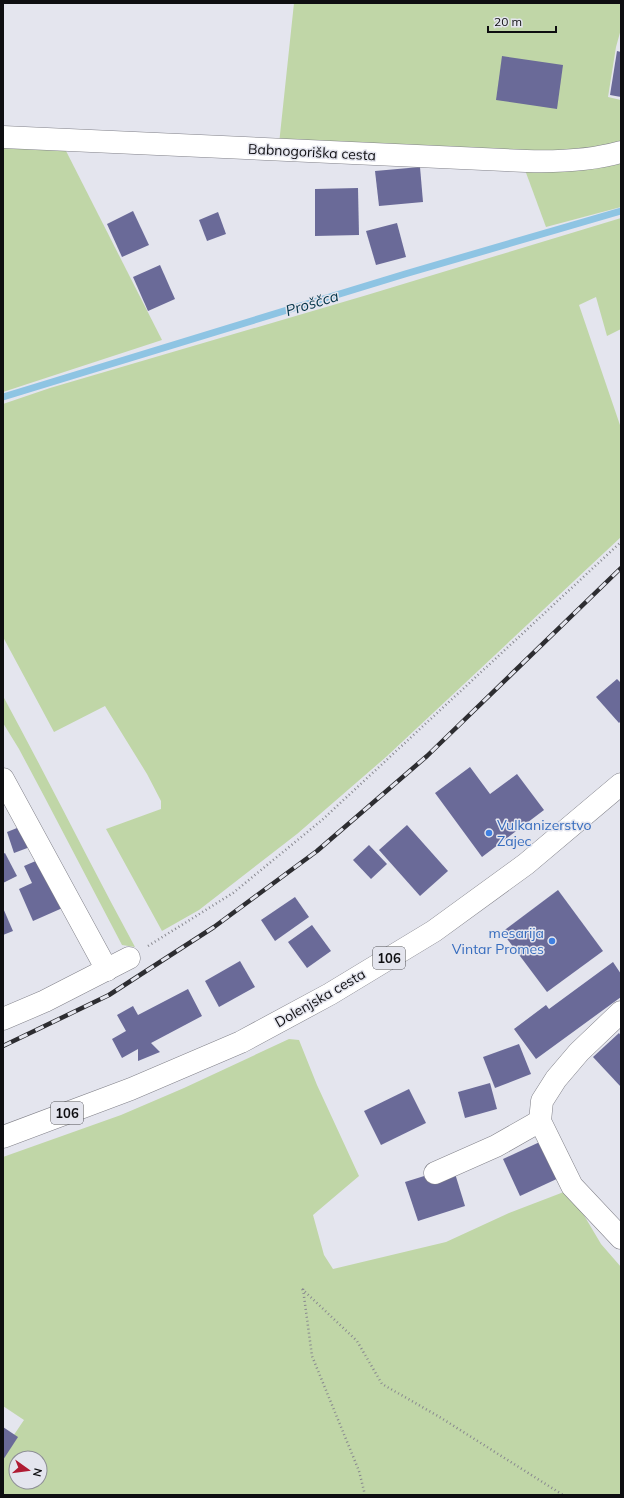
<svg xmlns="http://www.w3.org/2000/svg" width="624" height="1498" font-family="Mulish,sans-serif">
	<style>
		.green { fill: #c0d6a7; fill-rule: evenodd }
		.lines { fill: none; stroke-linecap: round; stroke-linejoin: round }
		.stream { stroke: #8ec4e3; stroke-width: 7 }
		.building { fill: #6a6a98 }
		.minor-casing { stroke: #818189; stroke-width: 23 }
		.major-casing { stroke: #818189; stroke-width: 23 }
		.path { stroke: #88888f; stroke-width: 2.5; stroke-dasharray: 1 3; stroke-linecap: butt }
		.minor { stroke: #fff; stroke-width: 22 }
		.major { stroke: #fff; stroke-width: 22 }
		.rail-casing { stroke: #2d2d31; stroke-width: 4.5 }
		.rail { stroke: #e4e5ee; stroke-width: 3; stroke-dasharray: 9; stroke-linecap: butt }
		.shop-dot { fill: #3f7fe0; stroke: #e4e5ee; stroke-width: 1.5 }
		.labels { text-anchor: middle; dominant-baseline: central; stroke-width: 3; stroke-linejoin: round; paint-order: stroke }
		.shield { fill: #e4e5ee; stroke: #4e4e53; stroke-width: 1 }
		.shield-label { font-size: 13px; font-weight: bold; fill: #0e0e11 }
		.street-label { font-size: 14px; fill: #0e0e11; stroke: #e4e5ee }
		.shop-label { font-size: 14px; fill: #366cbe; stroke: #e4e5ee; text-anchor: start }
		.water-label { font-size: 15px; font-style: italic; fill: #043448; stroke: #e4e5ee }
	</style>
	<rect width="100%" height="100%" fill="#e4e5ee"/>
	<g class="green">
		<polygon points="294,3 621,3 621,29 616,47 608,97 621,100 621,144 567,154 279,144"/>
		<polygon points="3,142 64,147 162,340 3,392"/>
		<polygon points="621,158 621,207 546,227 525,170"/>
		<polygon points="621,218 621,329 607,336 596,297 579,305 621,428 621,537 386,757 297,834 199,910 162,931 106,829 161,809 161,801 147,774 105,706 54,732 3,637 3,404 50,388 367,295"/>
		<path d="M3,696C48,779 90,864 135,947L122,945L44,796L19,749L3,723Z"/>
		<path d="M289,1039L299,1040L317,1085L359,1176L313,1215L324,1255L333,1269L446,1242L509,1213L569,1190L601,1244L621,1267V1495H3V1451L24,1420L3,1406V1157L121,1115L184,1088ZM16,1458H40V1482H16Z"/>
	</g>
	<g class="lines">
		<polyline class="stream" points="3,397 405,274 621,211"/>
	</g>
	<g class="building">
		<polygon points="617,51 621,52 621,97 610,95"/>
		<polygon points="502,56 563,65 557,109 496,100"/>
		<polygon points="420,167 423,202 379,206 375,171"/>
		<polygon points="358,188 359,235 315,236 315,189"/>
		<polygon points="133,211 149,245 122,257 107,224"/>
		<polygon points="218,212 226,234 207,241 199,220"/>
		<polygon points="397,223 406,257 376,265 366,231"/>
		<polygon points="160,265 175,299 148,311 133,277"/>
		<polygon points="617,679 621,683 621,721 619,723 596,697"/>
		<polygon points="470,767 490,794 517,774 544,810 482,857 435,793"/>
		<polygon points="407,825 448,871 420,896 379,850"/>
		<polygon points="22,826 30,847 14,853 7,832"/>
		<polygon points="369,845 387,864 371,879 353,860"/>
		<polygon points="5,853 17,876 3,883 3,854"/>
		<polygon points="45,857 67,906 33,921 19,889 32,883 24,866"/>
		<polygon points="558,890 603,951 547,992 502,932"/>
		<polygon points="295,897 309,917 275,941 261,920"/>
		<polygon points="3,908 13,931 3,935"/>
		<polygon points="312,925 331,951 307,968 288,942"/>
		<polygon points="240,961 255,987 219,1007 205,981"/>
		<polygon points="613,962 621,974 621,997 536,1059 514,1029 546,1005 549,1009"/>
		<polygon points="188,989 202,1016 151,1043 160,1052 138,1061 138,1049 122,1058 112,1039 126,1031 117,1015 133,1006 138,1015"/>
		<polygon points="619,1033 621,1036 621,1087 593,1057"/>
		<polygon points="519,1044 531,1074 495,1088 483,1057"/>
		<polygon points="490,1083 497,1109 465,1118 458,1092"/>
		<polygon points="409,1089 426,1123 381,1145 364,1111"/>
		<polygon points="544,1140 561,1177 520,1196 503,1159"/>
		<polygon points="453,1167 465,1206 418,1221 405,1182"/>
		<polygon points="3,1427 18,1437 3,1460"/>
	</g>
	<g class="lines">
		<defs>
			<g id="minor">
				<path d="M3,137L526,161C558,162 589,161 621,152"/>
				<polyline points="3,779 107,970"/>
				<polyline points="621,1012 579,1052 556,1079 542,1101 540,1121 572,1186 621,1238"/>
				<polyline points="3,1019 45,1001 129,958"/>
				<polyline points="435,1173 496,1146 540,1121"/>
			</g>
			<polyline id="major" points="3,1137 131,1089 241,1042 330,994 434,931 526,864 621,784"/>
		</defs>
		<use href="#minor" class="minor-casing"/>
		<use href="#major" class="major-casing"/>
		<g class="path">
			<polyline points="148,946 233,893 322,820 621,542"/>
			<polyline points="302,1289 357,1341 382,1384 438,1416 563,1495"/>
			<polyline points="303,1289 312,1356 359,1471 365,1495"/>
		</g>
		<use href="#minor" class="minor"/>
		<use href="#major" class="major"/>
		<defs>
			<polyline id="rail" points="3,1046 109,995 214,927 317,851 427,756 621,568"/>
		</defs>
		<use href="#rail" class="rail-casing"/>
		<use href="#rail" class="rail"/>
	</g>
	<g class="shop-dot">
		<circle cx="489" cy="833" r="4"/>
		<circle cx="552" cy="941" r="4"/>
	</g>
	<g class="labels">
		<g class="shield">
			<rect x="373" y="947" width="32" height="22" rx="3"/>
			<rect x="51" y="1102" width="32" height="22" rx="3"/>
		</g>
		<g class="shield-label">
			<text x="389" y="958">106</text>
			<text x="67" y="1113">106</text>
		</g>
		<g class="street-label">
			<text transform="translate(312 152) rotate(3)">Babnogoriška cesta</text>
			<text transform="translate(320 998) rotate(-30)">Dolenjska cesta</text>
		</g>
		<g class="shop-label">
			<text x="497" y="825">Vulkanizerstvo<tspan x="497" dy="16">Zajec</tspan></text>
			<text x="544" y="933" text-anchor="end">mesarija<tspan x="544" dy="16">Vintar Promes</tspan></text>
		</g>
		<g class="water-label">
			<text transform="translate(312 303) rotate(-17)">Proščca</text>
		</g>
	</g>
	<rect width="624" height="1498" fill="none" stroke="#0e0e11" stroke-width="8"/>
	<g transform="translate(28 1470) rotate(104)"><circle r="19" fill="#e4e5ee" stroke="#8e8f96"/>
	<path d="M0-3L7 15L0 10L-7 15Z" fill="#af1b33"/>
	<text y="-6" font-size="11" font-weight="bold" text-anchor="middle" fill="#0e0e11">N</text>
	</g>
	<path d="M488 26v6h68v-6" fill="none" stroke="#0e0e11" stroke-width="2"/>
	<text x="494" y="26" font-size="12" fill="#0e0e11" stroke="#e4e5ee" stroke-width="3" paint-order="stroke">20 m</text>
</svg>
